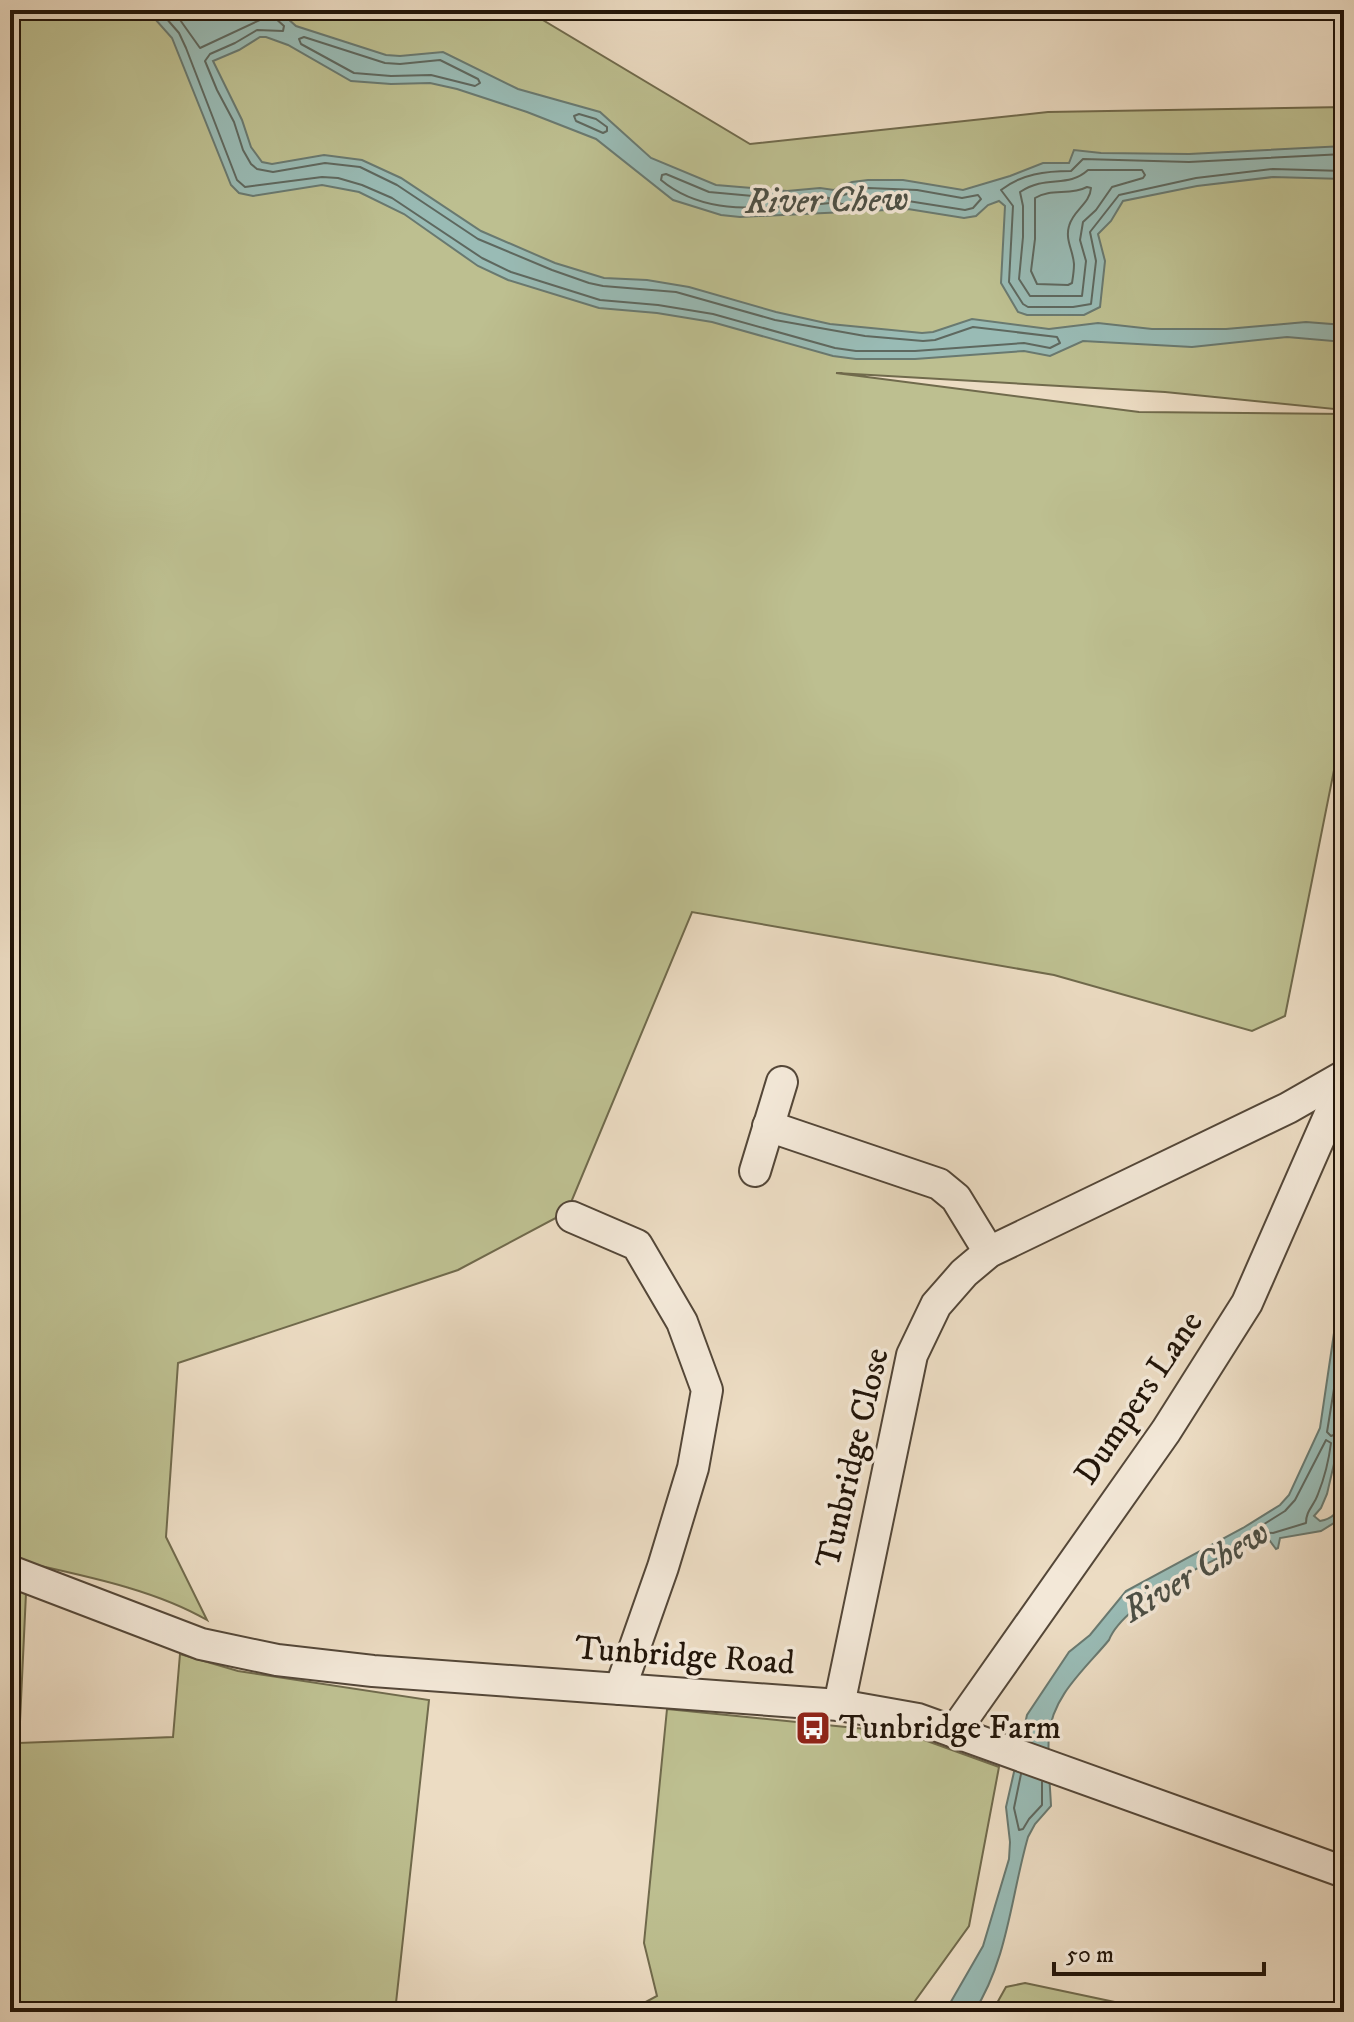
<svg xmlns="http://www.w3.org/2000/svg" width="1354" height="2022" font-family="'IM FELL DW Pica',serif">
	<style>
		.green { fill: #bdbf90; stroke: #706a4c; stroke-width: 2 }
		.water { fill: #99bbb5; stroke: #697970; stroke-width: 2 }
		.lines { fill: none; stroke-linecap: round; stroke-linejoin: round }
		.shore { stroke: #5e685f; stroke-width: 2 }
		.minor-casing { stroke: #544738; stroke-width: 34 }
		.minor { stroke: #f3e8d8; stroke-width: 30 }
		.labels { text-anchor: middle; dominant-baseline: central; stroke-width: 7; stroke-linejoin: round; paint-order: stroke }
		.street-label { font-size: 34px; fill: #221509; stroke: #f3e8d8 }
		.poi-label { font-size: 34px; fill: #221509; stroke: #f3e8d8; text-anchor: start }
		.water-label { font-size: 36px; font-style: italic; fill: #4c4f45; stroke: #f3e8d8 }
	</style>
	<rect width="100%" height="100%" fill="#ecdcc3"/>
	<filter id="stains"><feTurbulence type="fractalNoise" baseFrequency=".0025" numOctaves="4"/><feColorMatrix values="0 0 0 0 .2 0 0 0 0 .09 0 0 0 0 .02 0 0 0 .5 -.17"/></filter>
	<radialGradient id="worn" r=".72"><stop offset=".6" stop-color="#630" stop-opacity="0"/><stop offset="1" stop-color="#630" stop-opacity=".3"/></radialGradient>
	<g class="green">
		<path d="M10,10H526L750,144L1048,112L1344,107V410L1165,392L836,373L1139,412L1344,414V720L1285,1016L1252,1031L1054,975L692,912L567,1212L458,1270L178,1363L166,1537L207,1620C150,1587 74,1574 10,1559Z"/>
		<polygon points="10,1589 26,1593 19,1743 173,1737 180,1654 238,1671 429,1700 395,2012 10,2012"/>
		<polygon points="667,1709 905,1733 999,1767 969,1926 907,2012 627,2012 657,1996 644,1943"/>
		<polygon points="1025,1983 1162,2012 992,2012 1006,1987"/>
	</g>
	<g class="water">
		<polygon points="147,10 278,10 296,26 386,55 400,56 443,52 518,89 600,112 651,158 716,185 787,191 820,188 834,190 852,182 868,180 903,180 963,190 1010,176 1043,163 1069,163 1074,150 1101,153 1189,154 1344,146 1344,179 1273,177 1197,186 1123,201 1111,221 1098,234 1105,261 1100,307 1084,315 1027,315 1018,312 1001,283 1005,206 999,201 988,205 976,216 964,218 908,209 740,217 721,215 673,200 596,139 527,112 457,89 430,83 391,84 351,81 288,45 266,37 260,37 239,50 213,61 242,120 251,147 262,162 272,164 324,155 362,160 401,178 481,231 555,263 604,278 647,280 689,287 776,312 830,324 922,333 933,332 972,319 1049,329 1098,323 1152,329 1226,329 1306,322 1344,325 1344,342 1287,337 1192,347 1083,341 1050,356 1024,351 915,359 856,359 833,356 712,322 657,313 599,308 508,280 478,266 404,214 359,192 322,185 253,196 239,193 231,185 172,38"/>
		<path d="M1344,1300V1421L1327,1494L1321,1508L1314,1516L1320,1521C1333,1519 1339,1511 1344,1499V1522L1334,1523L1321,1531L1280,1538L1278,1548L1276,1549L1270,1541C1230,1546 1124,1601 1109,1640C1086,1668 1052,1696 1049,1735C1047,1758 1050,1783 1051,1806L1035,1824L1028,1837C1011,1896 1008,1959 974,2012H945L983,1946L1009,1859L1010,1842L1006,1807L1027,1715L1069,1652L1090,1635L1126,1591L1243,1528L1280,1505L1289,1495L1320,1428L1334,1333Z"/>
	</g>
	<g class="lines">
		<g class="shore">
			<polyline points="159,10 179,33 186,48 237,180 245,187 322,177 338,178 362,185 392,198 482,258 511,272 600,300 658,305 713,314 835,348 856,351 915,351 1024,343 1050,348 1060,343 1057,337 973,327 935,340 923,341 865,336 775,320 676,292 603,286 589,283 552,270 478,239 397,185 360,167 325,163 273,172 257,169 251,164 243,150 234,122 217,90 205,61 210,54 235,43 257,30 283,31 284,26 275,18 274,10"/>
			<polyline points="173,10 200,48 262,19 263,10"/>
			<polygon points="304,37 385,63 400,64 440,60 478,79 480,83 475,86 431,75 391,76 354,73 301,44 299,39"/>
			<polygon points="579,114 596,119 607,127 607,131 603,133 576,121 574,116"/>
			<path d="M1344,154L1189,162L1083,159L1071,171C1046,171 1021,174 1001,190L1013,206L1009,282L1023,304L1028,307H1073L1091,304L1096,261L1090,232L1119,195L1196,178L1273,169L1344,171"/>
			<path d="M1088,170H1142L1145,175L1143,178L1112,187L1096,210L1083,222L1080,240L1086,261L1082,296H1030L1019,279L1023,237V206L1020,192C1047,174 1067,189 1088,170Z"/>
			<path d="M666,174L709,192L785,199L789,204L785,207C740,209 697,210 661,180L662,175Z"/>
			<path d="M1087,187L1091,188C1090,204 1073,210 1069,226C1065,240 1073,250 1074,264C1074,270 1073,277 1072,283L1068,285L1037,284L1031,271L1035,239V198C1051,188 1070,196 1087,187Z"/>
			<polygon points="868,188 917,190 962,198 978,195 981,199 973,208 965,210 908,201 841,204 838,201 840,196"/>
			<polygon points="820,196 829,198 830,203 793,207 789,204 792,199"/>
			<polyline points="1344,1327 1327,1432 1331,1436 1344,1431"/>
			<path d="M1326,1440L1331,1443C1329,1459 1324,1479 1318,1494C1314,1506 1306,1510 1306,1523L1273,1533L1261,1532V1526L1285,1511L1295,1500Z"/>
			<polyline points="1021,1774 1014,1808 1019,1830 1023,1829 1029,1819 1042,1805 1042,1782"/>
		</g>
		<defs>
			<g id="minor">
				<polyline points="768,1126 939,1184 956,1198 989,1252"/>
				<polyline points="755,1171 782,1082"/>
				<polyline points="572,1217 637,1245 682,1322 707,1390 693,1468 663,1567 620,1689"/>
				<polyline points="10,1571 201,1644 277,1660 373,1671 839,1705 918,1719 1344,1872"/>
				<polyline points="839,1705 912,1355 936,1305 964,1273 989,1252 1288,1108 1344,1076"/>
				<polyline points="954,1732 1166,1431 1247,1303 1344,1082"/>
			</g>
		</defs>
		<use href="#minor" class="minor-casing"/>
		<use href="#minor" class="minor"/>
	</g>
	<defs>
		<symbol id="bus-square" viewBox="-11 -11 22 22"><rect x="-9" y="-9" width="18" height="18" rx="4" fill="#8f2418" stroke="#f3e8d8"/><path d="M-5-6H5V4H4V6H2V4H-2V6H-4V4H-5ZM-3.5-4V0h7V-4ZM-3.5 1.2v1.5H-2V1.2ZM2 1.2v1.5H3.5V1.2Z" fill="#fff"/></symbol>
	</defs>
	<g fill-rule="evenodd">
		<use href="#bus-square" x="793" y="1708" width="40" height="40"/>
	</g>
	<g class="labels">
		<g class="street-label">
			<text transform="translate(1139 1398) rotate(-56)">Dumpers Lane</text>
			<text transform="translate(853 1458) rotate(-77)">Tunbridge Close</text>
			<text transform="translate(685 1656) rotate(4)">Tunbridge Road</text>
		</g>
		<g class="poi-label">
			<text x="839" y="1728">Tunbridge Farm</text>
		</g>
		<g class="water-label">
			<text transform="translate(827 201) rotate(-1)">River Chew</text>
			<text transform="translate(1196 1572) rotate(-31)">River Chew</text>
		</g>
	</g>
	<rect width="1354" height="2022" fill="none" stroke="#ecdcc3" stroke-width="40"/>
	<rect x="12" y="12" width="1330" height="1998" fill="none" stroke="#221509" stroke-width="4"/>
	<rect x="20" y="20" width="1314" height="1982" fill="none" stroke="#221509" stroke-width="2"/>
	<path d="M1054 1962v12h210v-12" fill="none" stroke="#221509" stroke-width="4"/>
	<text x="1066" y="1962" font-size="24" fill="#221509" stroke="#f3e8d8" stroke-width="6" paint-order="stroke">50 m</text>
	<rect width="100%" height="100%" filter="url(#stains)"/>
	<rect width="100%" height="100%" fill="url(#worn)"/>
</svg>
